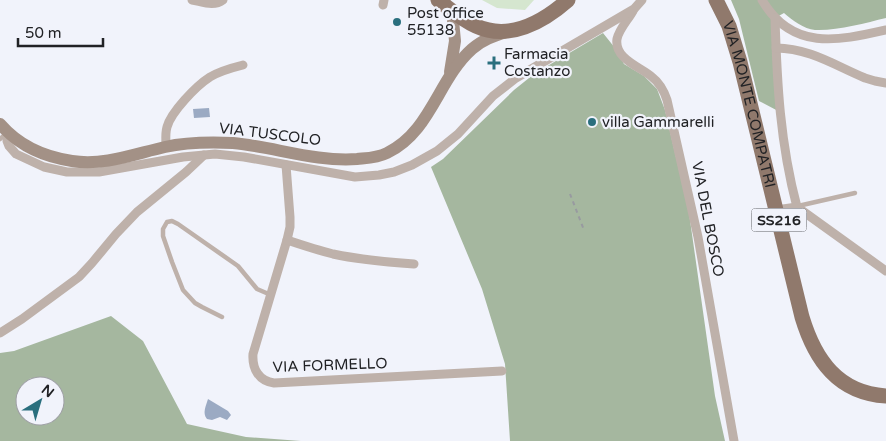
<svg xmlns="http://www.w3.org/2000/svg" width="886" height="441" font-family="'Varela Round',sans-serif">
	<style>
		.green { fill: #d5e6cf }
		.forest { fill: #a5b79f; fill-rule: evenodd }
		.water { fill: #9baac3 }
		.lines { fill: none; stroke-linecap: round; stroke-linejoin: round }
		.path { stroke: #989aa0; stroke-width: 2; stroke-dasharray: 4 4; stroke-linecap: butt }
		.lane { stroke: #beb1aa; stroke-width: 4.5 }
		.street { stroke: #beb1aa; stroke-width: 9 }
		.secondary { stroke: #a39186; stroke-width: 12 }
		.primary { stroke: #90796c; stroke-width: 15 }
		.poi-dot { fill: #2a6f7e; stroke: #f1f3fb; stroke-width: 2 }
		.labels { text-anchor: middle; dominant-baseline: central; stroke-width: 4.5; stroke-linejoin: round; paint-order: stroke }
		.shield { fill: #f1f3fb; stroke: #5f6165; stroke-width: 1 }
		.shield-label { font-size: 14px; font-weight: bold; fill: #212225 }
		.poi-label { font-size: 15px; fill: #212225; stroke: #f1f3fb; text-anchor: start }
		.street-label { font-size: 15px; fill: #212225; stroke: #f1f3fb }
	</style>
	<rect width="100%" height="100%" fill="#f1f3fb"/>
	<polygon class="green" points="482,0 534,0 525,10 497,8"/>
	<g class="forest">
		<path d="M731,0H886V18C865,23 837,31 815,30C804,29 792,20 784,13L775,18L780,112L759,101L739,19Z"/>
		<polygon points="603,33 615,48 624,64 644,76 657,89 665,110 689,213 715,396 725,441 510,441 505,364 482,289 431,167 443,159 514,90 534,74"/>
		<path d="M111,316L143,341L187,424L246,437L301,441H0V353L14,351ZM25,386H55V416H25Z"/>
	</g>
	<g class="water">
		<polygon points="209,108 210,117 194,118 193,109"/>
		<path d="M208,399L228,411L231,415L227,420L220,417L212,420L207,419C202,413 206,406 208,399Z"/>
	</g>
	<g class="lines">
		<polyline class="path" points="570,194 584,230"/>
		<g class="lane">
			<polyline points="0,139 7,133"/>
			<polyline points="798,206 855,193"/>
			<polyline points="222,317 202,307 195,303 183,290 172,262 163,236 163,229 167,222 172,221 178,224 238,266 257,289 271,295"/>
		</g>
		<g class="street">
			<path d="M192,0C203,2 214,7 223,0"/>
			<path d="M762,0C792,51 837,41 886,30"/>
			<polyline points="383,5 384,0"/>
			<path d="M633,11C628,20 619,29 617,39C614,59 641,67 652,77C660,83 664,91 667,100L698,237L734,441"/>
			<path d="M775,18C777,83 780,143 797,207"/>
			<path d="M776,48C809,48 836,66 865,78L875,81L886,83"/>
			<polyline points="8,132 7,141 9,146 16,154 44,167 67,172 99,172 183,157 215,154 244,157 355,177 379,175 394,172 412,165 437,151 458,134 493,96 516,78 634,9 642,0"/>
			<path d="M166,147C166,140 165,134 167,127C171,112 196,86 210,77C220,71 231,68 243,65"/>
			<path d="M286,165L290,217V227L287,240L253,354C252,369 259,381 274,383L502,371"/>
			<polyline points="776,210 797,207 886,271"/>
			<path d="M287,240C302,245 317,250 333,254C360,260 387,262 414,264"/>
			<polyline points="0,333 22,319 79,277 92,263 116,234 137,212 186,172 204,155"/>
		</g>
		<g class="secondary">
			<polyline points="450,72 455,41 452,10"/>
			<path d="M0,124C19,146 44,157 72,161C104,166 134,154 165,147C187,142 211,142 233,143C275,147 315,162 357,159C367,158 377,158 387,153C431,132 438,79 472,49C482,40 494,36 506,32"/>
		</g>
		<g class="primary">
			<path d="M438,0C450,9 462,20 476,26C509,41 543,22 568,0"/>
			<path id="s1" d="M716,0L729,26L740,62L802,317C815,360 838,393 886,396"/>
		</g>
	</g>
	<g class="poi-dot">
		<circle cx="397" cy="22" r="5"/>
		<path d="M491.5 55.5h5v5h5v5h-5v5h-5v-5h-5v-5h5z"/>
		<circle cx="592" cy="122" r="5"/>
	</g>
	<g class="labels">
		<rect class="shield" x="751.5" y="208.5" width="55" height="23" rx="4"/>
		<g class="shield-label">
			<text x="779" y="220">SS216</text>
		</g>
		<g class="poi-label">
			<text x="407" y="13">Post office<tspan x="407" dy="17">55138</tspan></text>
			<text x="504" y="54">Farmacia<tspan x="504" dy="17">Costanzo</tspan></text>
			<text x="602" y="122">villa Gammarelli</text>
		</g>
		<g class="street-label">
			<text stroke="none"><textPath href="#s1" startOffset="110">VIA MONTE COMPATRI</textPath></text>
			<text transform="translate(270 134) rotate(7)">VIA TUSCOLO</text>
			<text transform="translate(708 219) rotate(79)">VIA DEL BOSCO</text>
			<text transform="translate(330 365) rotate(-2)">VIA FORMELLO</text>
		</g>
	</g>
	<g transform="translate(40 401) rotate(38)"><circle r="24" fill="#f1f3fb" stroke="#9e9fa5"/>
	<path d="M0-4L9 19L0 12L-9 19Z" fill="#2a6f7e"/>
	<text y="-8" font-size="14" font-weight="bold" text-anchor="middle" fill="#212225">N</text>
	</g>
	<path d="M18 38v8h85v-8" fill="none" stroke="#212225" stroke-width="2.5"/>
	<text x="25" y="38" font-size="15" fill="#212225" stroke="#f1f3fb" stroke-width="4" paint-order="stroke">50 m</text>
</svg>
